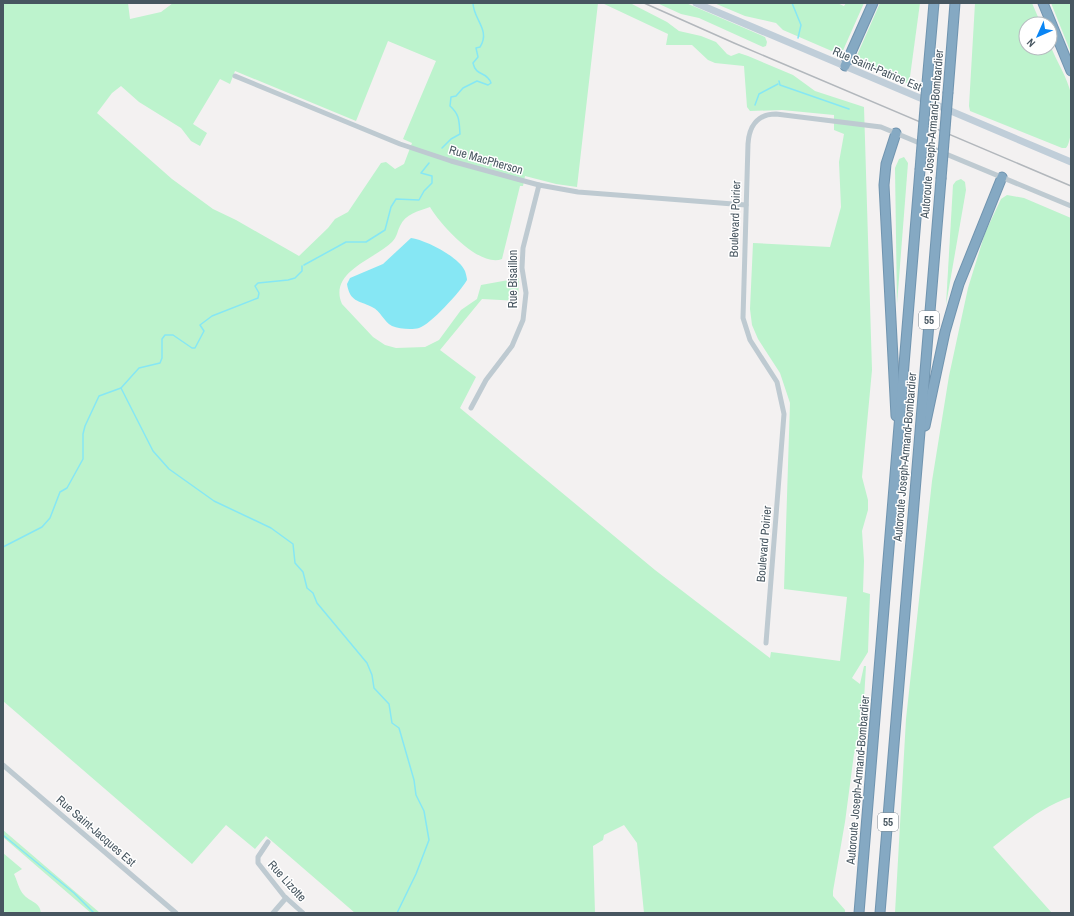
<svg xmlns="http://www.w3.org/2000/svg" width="1074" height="916" font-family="'Archivo Narrow',sans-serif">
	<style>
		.green { fill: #bdf3cd; fill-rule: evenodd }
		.water { fill: #86e7f4 }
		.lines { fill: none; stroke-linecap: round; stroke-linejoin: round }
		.stream { stroke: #86e7f4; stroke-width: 1.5 }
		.highway-casing { stroke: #7094af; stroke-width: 11 }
		.street { stroke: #becad1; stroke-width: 5 }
		.secondary { stroke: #c0ced9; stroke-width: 7 }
		.highway { stroke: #85a9c3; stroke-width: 9 }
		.rail { stroke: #b2b7bc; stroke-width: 1.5 }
		.highway-bridge-casing { stroke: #7094af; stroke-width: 11; stroke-linecap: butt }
		.highway-bridge { stroke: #85a9c3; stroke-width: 9 }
		.labels { text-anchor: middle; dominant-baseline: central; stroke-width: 3; stroke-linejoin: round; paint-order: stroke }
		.shield { fill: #fff; stroke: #7e8990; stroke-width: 1 }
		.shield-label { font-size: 11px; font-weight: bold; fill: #475660 }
		.street-label { font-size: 12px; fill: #475660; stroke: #fff }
	</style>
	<rect width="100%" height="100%" fill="#f3f1f1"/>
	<g class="green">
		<path d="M3,3H128L130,19L161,12L173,3H598L577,187L556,184L525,176L523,186H520L502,259C479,268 440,224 430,207C419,211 405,214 400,226C397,232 397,237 392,242C375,259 328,272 342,304L373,337L385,345L396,348L425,347L439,340L461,310L477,299L481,285L519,278L518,301L482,299L440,350L476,377L460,408L655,570L770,658L771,652L840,661L847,597L784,589L790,403L780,373L758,339L752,325L750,309L753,243L830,247L841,207L839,162L844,134L834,130V115L782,110L750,111L747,107L744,66L715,63L708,60L692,45H666L668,34L602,3H630L667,22L679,31L701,36L716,42L727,54L731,56L739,53L748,56L793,75L815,91L864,107L872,370L862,477L868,500V510L862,531L864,561L863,592L870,594L868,652L852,678L860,684L864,666H866L862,733L854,754L845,822L833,891V896L845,910V913H644L637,843L624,825L604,835L603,840L593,846L595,913H355L266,836L255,849L226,825L192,864L3,701ZM388,41L436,61L403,139L412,143L404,164L395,169L386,162L381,163L348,212L335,219L328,228L299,256L236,220L213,209L172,179L97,113L112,93L121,86L139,102L181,128L191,141L200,146L207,133L193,124L220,79L230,84L235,71L356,121Z"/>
		<polygon points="657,3 686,3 765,37 767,42 766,46 763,47 699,18 681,14"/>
		<polygon points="714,3 837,3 844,6 846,3 864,3 841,55 783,30 776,23 745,16"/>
		<polygon points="880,3 920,3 909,84 855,60"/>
		<path d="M975,3H1032L1041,24H1026V48H1050V45C1056,60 1068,79 1071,94C1073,104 1073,140 1066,148H1062L970,111L969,106Z"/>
		<polygon points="1051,3 1071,3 1071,53"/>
		<polygon points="904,157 908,163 897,304 895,168 899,159"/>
		<polygon points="961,179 965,182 966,190 946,305 953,185 956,181"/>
		<path d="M1007,195L1024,198L1071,218V797C1042,806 1016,829 993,847L1052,913H895L906,719L932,481L949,376L968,288L985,233L1001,199Z"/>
		<polygon points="3,830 100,913 91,913 3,837"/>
		<path d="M3,853L22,869L14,874C17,880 19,890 24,895C30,902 40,902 41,913H3Z"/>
	</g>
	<path class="water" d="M411,238C426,240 459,257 465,271C466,274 467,278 467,280C461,291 430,325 419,328C412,330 399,329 392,326C383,321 381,311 372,307C358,300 350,302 347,284L350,278L383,264Z"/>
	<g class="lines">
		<g class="stream">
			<polyline points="792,3 801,25 798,38"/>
			<polyline points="779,81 780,85 849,109"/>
			<polyline points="755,105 759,94 778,84"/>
			<path d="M442,148L451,139L460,134C459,121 460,115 450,106L451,97L456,96L463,88L477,81L488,85L491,83C487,71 476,77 473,63L478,57L476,48L480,47C491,30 473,19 473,3"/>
			<polyline points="304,265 346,242 366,242 385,230 391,207 396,199 419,200 424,191 432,183 432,176 421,173 429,163"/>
			<polyline points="121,388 153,451 169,469 214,501 271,528 293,544 295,563 303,572 307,588 313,593 317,603 367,663 372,675 374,688 389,704 392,723 399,728 414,780 416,795 424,811 429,840 416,874 397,913"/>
			<polyline points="3,547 42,527 50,518 60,492 67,488 83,459 83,434 85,426 99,396 121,388 139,368 160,363 162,358 162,339 165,335 173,335 192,348 195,348 204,331 200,325 212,316 258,298 259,293 255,286 258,283 288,280 295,278 302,271 302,266"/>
			<polyline points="3,835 74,893 94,913"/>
		</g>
		<defs>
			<g id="highway">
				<polyline points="1043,3 1071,71"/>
				<polyline points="845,66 873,3"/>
				<polyline points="927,83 934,3"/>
				<polyline points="948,92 955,3"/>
				<polyline points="896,416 884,185 886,164 896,133"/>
				<polyline points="925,426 945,332 959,284 1002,177"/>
				<polyline points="859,913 920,170"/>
				<polyline points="880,913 941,179"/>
			</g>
		</defs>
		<use href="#highway" class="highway-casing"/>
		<g class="street">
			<polyline points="235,76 400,144 451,161 539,185 578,192 746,205"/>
			<polyline points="471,408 486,380 512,346 523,320 526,293 522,268 523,248 539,185"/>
			<path d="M766,643L784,414L777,382L750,340L743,318L748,144C749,127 757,114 776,114L881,127L1071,206"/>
			<polyline points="3,765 176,913"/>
			<polyline points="268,842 258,857 258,863 284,896 303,913"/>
			<polyline points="273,913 286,898"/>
		</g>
		<polyline class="secondary" points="696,3 1071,162"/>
		<use href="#highway" class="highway"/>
		<polyline class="rail" points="644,3 734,43 1071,186"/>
		<defs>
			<g id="highway-bridge">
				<polyline points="920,170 927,83"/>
				<polyline points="941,179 948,92"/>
			</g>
		</defs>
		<use href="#highway-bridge" class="highway-bridge-casing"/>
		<use href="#highway-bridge" class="highway-bridge"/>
	</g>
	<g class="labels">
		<g class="shield">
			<rect x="919" y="311" width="20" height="18" rx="3"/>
			<rect x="878" y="813" width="20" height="18" rx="3"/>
		</g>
		<g class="shield-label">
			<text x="929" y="320">55</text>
			<text x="888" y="822">55</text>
		</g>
		<g class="street-label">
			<text transform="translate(877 69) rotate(23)">Rue Saint-Patrice Est</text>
			<text transform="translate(932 134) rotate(-85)">Autoroute Joseph-Armand-Bombardier</text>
			<text transform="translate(486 160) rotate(16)">Rue MacPherson</text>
			<text transform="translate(735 219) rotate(-88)">Boulevard Poirier</text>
			<text transform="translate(513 279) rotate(-90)">Rue Bisaillon</text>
			<text transform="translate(905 457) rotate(-85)">Autoroute Joseph-Armand-Bombardier</text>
			<text transform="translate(764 544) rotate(-85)">Boulevard Poirier</text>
			<text transform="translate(858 780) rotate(-85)">Autoroute Joseph-Armand-Bombardier</text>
			<text transform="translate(96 831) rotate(41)">Rue Saint-Jacques Est</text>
			<text transform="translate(287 881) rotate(48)">Rue Lizotte</text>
		</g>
	</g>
	<rect width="1074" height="916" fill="none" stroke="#475660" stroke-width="8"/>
	<g transform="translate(1038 36) rotate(225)"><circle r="19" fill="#ffffff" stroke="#b5bbbf"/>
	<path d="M0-3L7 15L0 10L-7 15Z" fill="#0a85f4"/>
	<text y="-6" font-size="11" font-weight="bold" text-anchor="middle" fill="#475660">N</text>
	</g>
</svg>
